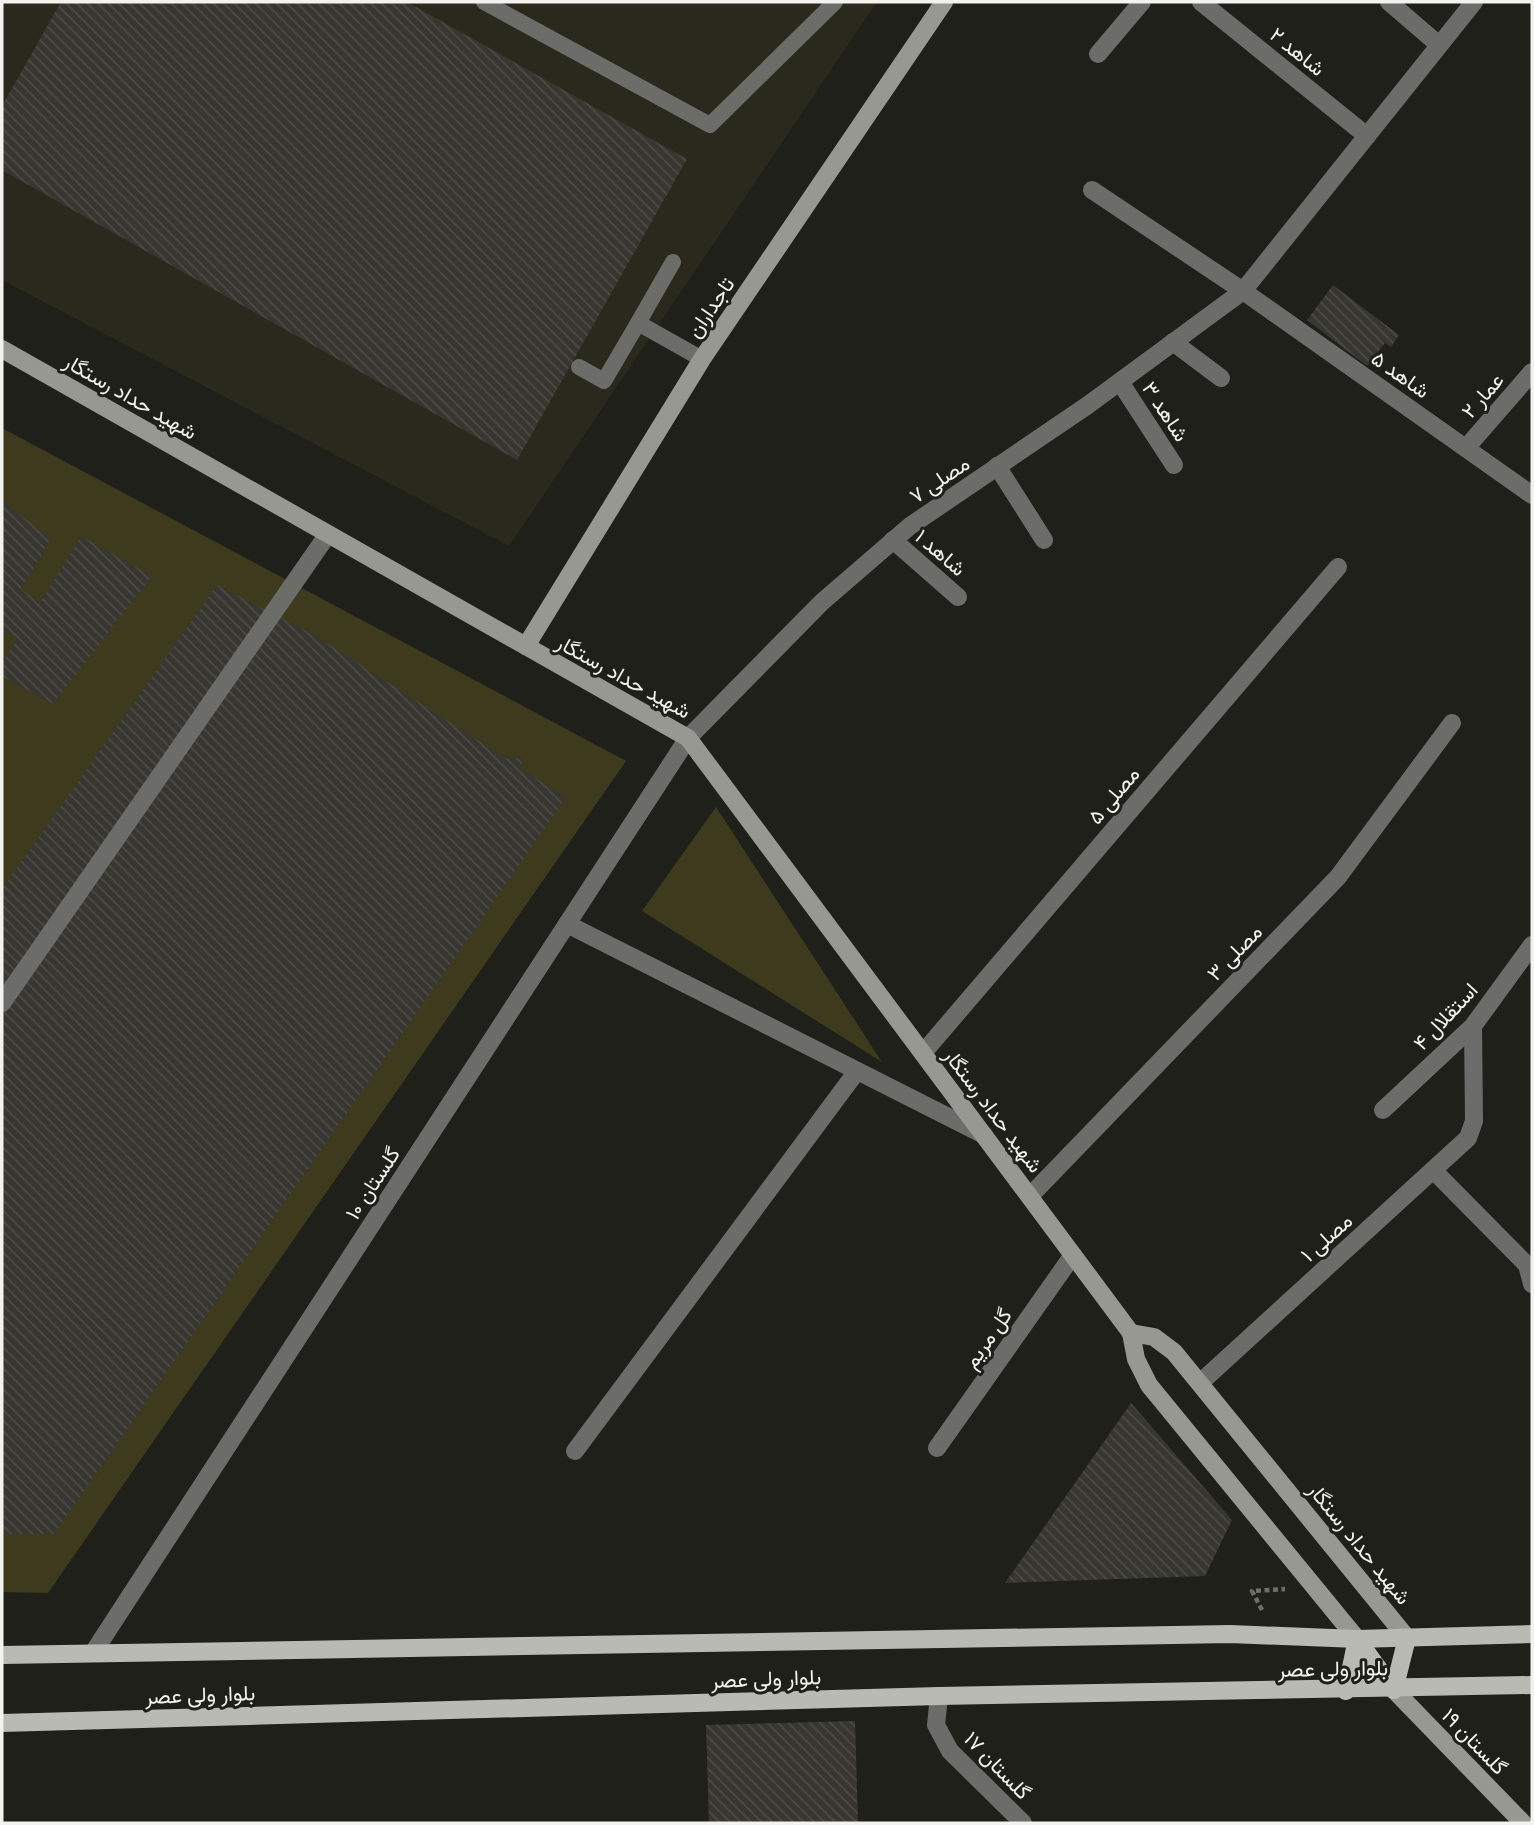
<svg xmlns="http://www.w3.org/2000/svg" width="1534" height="1825" font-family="'IBM Plex Sans',Vazirmatn,sans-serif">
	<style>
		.built { fill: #2a291e }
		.green { fill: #3d3a1e }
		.building { fill: url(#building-back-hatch) }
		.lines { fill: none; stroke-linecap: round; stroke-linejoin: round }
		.path { stroke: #6f6f69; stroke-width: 4.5; stroke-dasharray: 5 3.5; stroke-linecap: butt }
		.lane { stroke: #6c6c69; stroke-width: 16 }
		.street { stroke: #6c6c69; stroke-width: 18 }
		.secondary { stroke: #989893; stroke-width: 18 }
		.primary { stroke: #babab4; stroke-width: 18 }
		.labels { text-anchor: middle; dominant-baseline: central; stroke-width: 6; stroke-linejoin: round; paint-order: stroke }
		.street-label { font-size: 21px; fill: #f2f2ee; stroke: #20201a }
	</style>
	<defs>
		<pattern id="building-back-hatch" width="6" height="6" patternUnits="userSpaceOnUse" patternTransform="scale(1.75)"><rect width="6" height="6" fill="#373630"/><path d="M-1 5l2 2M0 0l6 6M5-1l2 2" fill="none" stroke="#4b4a44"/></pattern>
	</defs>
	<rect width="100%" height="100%" fill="#20201a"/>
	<polygon class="built" points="2,2 877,2 509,546 2,280"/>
	<g class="green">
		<polygon points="2,428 626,761 48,1593 2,1592"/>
		<polygon points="716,807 882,1062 642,911"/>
	</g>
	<g class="building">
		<polygon points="61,2 407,2 687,159 517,460 2,170 2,106"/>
		<polygon points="1333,285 1399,335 1391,347 1385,343 1367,366 1307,320"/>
		<polygon points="2,500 51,539 21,589 40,603 81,536 152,576 53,704 2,676 2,663 18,638 2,630"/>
		<polygon points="217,585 316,636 507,759 522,757 522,769 566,798 54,1534 2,1534 2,889"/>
		<polygon points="1131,1403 1232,1520 1205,1576 1005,1583"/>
		<polygon points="855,1721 858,1823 709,1823 706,1725"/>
	</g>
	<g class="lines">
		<polyline class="path" points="1262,1610 1252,1591 1285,1589"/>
		<g class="lane">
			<polyline points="484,2 710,125 835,2"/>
			<polyline points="638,323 673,262"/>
			<polyline points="579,367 604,381 638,323 702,359"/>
		</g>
		<g class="street">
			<polyline points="1201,2 1367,136"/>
			<polyline points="1389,2 1439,45"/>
			<polyline points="1098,54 1142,2"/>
			<polyline points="1092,190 1243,291 1532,495"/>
			<polyline points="1173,342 1221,378"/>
			<polyline points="1120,382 1174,465"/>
			<polyline points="1466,448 1532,372"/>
			<polyline points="997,466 1044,540"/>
			<polyline points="893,540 958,597"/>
			<polyline points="567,924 984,1135"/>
			<polyline points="2,1003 328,534"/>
			<polyline points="923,1053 1338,567"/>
			<polyline points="1383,1110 1473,1026 1532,945"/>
			<polyline points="1434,1171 1527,1265 1532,1284"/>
			<polyline points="1030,1196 1338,877 1452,723"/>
			<polyline points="1201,1382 1468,1138 1474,1121 1473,1026"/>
			<polyline points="937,1448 1073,1255"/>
			<polyline points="575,1451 857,1071"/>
			<polyline points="93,1653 688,738 822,602 910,526 1088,405 1243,291 1474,2"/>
			<polyline points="939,1696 936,1725 950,1751 1023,1823"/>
		</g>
		<g class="secondary">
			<polyline points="2,349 688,738 1131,1333"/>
			<polyline points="526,646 702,359 944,2"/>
			<polyline points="1357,1639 1149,1385 1136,1359 1131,1333 1154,1337 1174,1352 1407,1638"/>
			<polyline points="1394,1690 1523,1823"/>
		</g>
		<g class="primary">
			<polyline points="1357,1639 1394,1690"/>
			<polyline points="2,1655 1230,1634 1357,1639 1532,1634"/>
			<polyline points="1394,1690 1407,1638"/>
			<polyline points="1346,1691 1357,1639"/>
			<polyline points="2,1723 939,1696 1532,1685"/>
		</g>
	</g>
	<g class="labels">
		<g class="street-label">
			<text transform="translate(1298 51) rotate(39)">شاهد ۲</text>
			<text transform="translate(710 307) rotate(-56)">تاجداران</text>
			<text transform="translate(1401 374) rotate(35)">شاهد ۵</text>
			<text transform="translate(1482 395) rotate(-49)">عمار ۲</text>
			<text transform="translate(131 396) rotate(30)">شهید حداد رستگار</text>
			<text transform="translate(1166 411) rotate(57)">شاهد ۳</text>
			<text transform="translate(939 479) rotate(-34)">مصلی ۷</text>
			<text transform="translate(941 552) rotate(41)">شاهد ۱</text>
			<text transform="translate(624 676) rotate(29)">شهید حداد رستگار</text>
			<text transform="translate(1113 795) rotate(-50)">مصلی ۵</text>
			<text transform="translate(1234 952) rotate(-46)">مصلی ۳</text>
			<text transform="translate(1445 1016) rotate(-47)">استقلال ۴</text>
			<text transform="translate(994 1110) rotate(53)">شهید حداد رستگار</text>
			<text transform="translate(372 1183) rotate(-57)">گلستان ۱۰</text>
			<text transform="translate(1326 1237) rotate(-42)">مصلی ۱</text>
			<text transform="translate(987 1338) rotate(-55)">گل مریم</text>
			<text transform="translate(1360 1543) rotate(51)">شهید حداد رستگار</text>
			<text transform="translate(1333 1668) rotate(-1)">بلوار ولی عصر</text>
			<text transform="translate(766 1678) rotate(-2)">بلوار ولی عصر</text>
			<text transform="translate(200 1694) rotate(-2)">بلوار ولی عصر</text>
			<text transform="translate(1475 1741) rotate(46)">گلستان ۱۹</text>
			<text transform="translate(998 1765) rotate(46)">گلستان ۱۷</text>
		</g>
	</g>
	<rect width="1534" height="1825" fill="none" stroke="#f2f2ee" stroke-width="7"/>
</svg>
